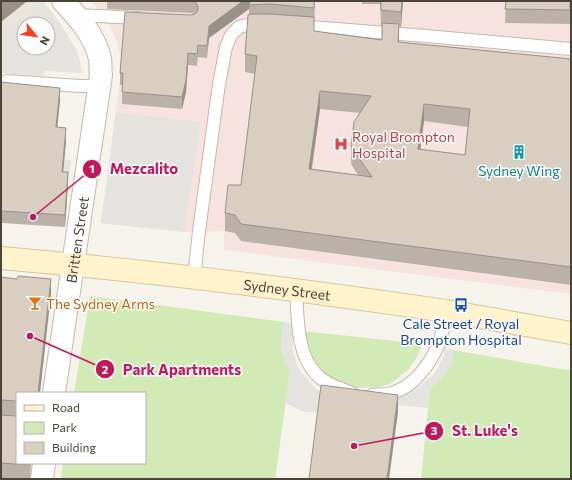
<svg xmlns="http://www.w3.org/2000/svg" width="572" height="480" font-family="Commissioner,sans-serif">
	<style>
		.residential { fill: #eae5da }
		.medical { fill: #f6e3e0 }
		.green { fill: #d2eab5 }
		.parking { fill: #e5e3e0; fill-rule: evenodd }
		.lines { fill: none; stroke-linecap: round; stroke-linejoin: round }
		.lane-casing { stroke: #c2bbae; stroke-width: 14 }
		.street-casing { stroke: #c2bbae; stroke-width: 24 }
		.secondary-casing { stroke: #d6c79b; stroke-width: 24 }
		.lane { stroke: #fff; stroke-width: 12 }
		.street { stroke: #fff; stroke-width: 22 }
		.secondary { stroke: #fff3cd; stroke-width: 22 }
		.wall { fill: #bab2a6; fill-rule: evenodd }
		.shaded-wall { fill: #979187 }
		.building { fill: #d8cfc1; stroke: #979187; fill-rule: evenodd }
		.labels { text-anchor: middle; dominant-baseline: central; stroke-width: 3; stroke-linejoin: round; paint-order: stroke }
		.health-label { font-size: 14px; fill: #be3a42; stroke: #fff; text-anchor: start }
		.culture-label { font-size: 14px; fill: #0d838f; stroke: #fff }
		.street-label { font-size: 14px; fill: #4b4439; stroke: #fff }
		.food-label { font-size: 14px; fill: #c56008; stroke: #fff; text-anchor: start }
		.transit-label { font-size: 14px; fill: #164399; stroke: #fff }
		.leader { fill: none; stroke: #c2185b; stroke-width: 1.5 }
		.callout-dot { fill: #c2185b; stroke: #fff; stroke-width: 1.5 }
		.mark-label { font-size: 12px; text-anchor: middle; font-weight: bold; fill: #fff }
		.callout-label { font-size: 15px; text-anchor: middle; font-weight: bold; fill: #c2185b; stroke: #fff; stroke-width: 3; stroke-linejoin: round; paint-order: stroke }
	</style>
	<rect width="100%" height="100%" fill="#f6f3ec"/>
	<polygon class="residential" points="1,1 43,1 44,2 1,33"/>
	<polygon class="medical" points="91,1 571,1 571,294 224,250 224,231 184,232 101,223 122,65 117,42 108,22"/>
	<g class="green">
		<polygon points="90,296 283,322 281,349 290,372 275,479 61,479 63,463 145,463 145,393 74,393"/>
		<polygon points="303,331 422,344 417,357 409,369 390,384 379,387 354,388 338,384 313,365"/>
		<polygon points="453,350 561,369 571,370 571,479 421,479 430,388 441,379 453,362"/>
	</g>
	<g class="parking">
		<path d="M44,2L60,23L76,49L80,61L82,73L45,71L43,76L1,73V33ZM24,24H48V48H24Z"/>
		<polygon points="116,112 201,122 184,232 101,223"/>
		<polygon points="50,158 71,160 68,184"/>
		<polygon points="283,322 292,323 293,353 300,371 323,396 320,413 305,412 285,403 290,372 281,349"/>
		<polygon points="443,348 453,350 453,362 447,372 441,379 430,388 428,408 397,405 398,396 420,386 435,373 445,354"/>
	</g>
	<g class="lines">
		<defs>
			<g id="lane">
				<polyline points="76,15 139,18"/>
				<polyline points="297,26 426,36 571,49"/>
				<polyline points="7,81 80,86 99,86"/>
				<polyline points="194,278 199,231 219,84 226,47 231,35 239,27 251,24 263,24"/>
				<path d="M296,290C298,317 296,353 316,374C325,384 340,388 352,393"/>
				<path d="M372,395C377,394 383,395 388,394C411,389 427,368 437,348C442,337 444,323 447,311"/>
			</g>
			<g id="street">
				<path id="s1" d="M54,393L101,75C100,70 101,64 100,59C95,36 79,18 63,1"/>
				<polyline points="42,479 44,463"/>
			</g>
			<g id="secondary">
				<path id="s2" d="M1,258C150,271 298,289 446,311C488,318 529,326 571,333"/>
			</g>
		</defs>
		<use href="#lane" class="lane-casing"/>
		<use href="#street" class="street-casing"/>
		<use href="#secondary" class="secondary-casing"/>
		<use href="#lane" class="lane"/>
		<use href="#street" class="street"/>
		<use href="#secondary" class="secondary"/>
	</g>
	<g class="wall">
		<path d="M107,1H315L314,31L382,39V25H381L380,4H362V1H403L401,27L399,26V42L571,59V285L241,241L235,233L225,231V213L241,185L255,74L245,72V54L249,15V9L209,38L207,58L198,57L197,66L188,65L186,92L182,109L122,104V85H120V73L191,15L195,14L191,13L107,9ZM320,109L360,113L351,146V164L358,175L312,169ZM424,121L468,127L465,155L420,150Z"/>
		<polygon points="506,1 570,1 570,24 505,23"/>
		<polygon points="1,82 60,100 57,127 66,141 63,172 68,184 65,227 1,223"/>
		<polygon points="1,277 51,294 17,393 17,463 31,463 30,479 1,479"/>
	</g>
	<g class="shaded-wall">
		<polygon points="1,1 26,1 26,2 1,22"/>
		<polygon points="243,1 250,1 249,9 209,38 207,58 209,26"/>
		<polygon points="402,1 403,1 401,27 401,12"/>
		<polygon points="399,24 399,41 398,42"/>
		<polygon points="188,53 188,65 186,92 182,109 182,97"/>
		<polygon points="60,88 60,100 56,140 56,127"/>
		<polygon points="320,91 320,109 309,186 309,169"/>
		<polygon points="424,104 424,121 418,167 418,149"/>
		<polygon points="66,128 66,141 62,184 62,172"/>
		<polygon points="68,172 68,184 65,227 65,215"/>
		<polygon points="51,279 51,294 40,393 38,393"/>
		<polygon points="398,395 398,412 389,479 387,479"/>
	</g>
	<g class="building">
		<polygon points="193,1 243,1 209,26 207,46 198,45 197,54 188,53 186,80 182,97 122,92 123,73 120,73 125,12 191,15 195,14 197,12 198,8 197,4"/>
		<polygon points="250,1 314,1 314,8 270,4 249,5"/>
		<polygon points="381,1 402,1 401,12 381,10"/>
		<polygon points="506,1 570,1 570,10 505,9"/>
		<path d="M252,14H269L314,17V31L382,40V23L399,24L398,42L571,59V267L241,224L235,215L225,213L228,185H241L257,56L245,54L248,15ZM320,91L371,96L354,122L351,146L372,177L309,169ZM424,104L470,109L465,155L418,149Z"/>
		<polygon points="1,82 60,88 56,127 66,128 62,172 68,172 65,215 1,211"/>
		<polygon points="18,276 51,279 38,393 17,393 17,401 1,400 1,277 17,279"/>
		<polygon points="321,385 398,395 387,479 309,479"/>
		<polygon points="1,415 17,416 17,463 30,463 30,465 1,463"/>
	</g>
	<defs>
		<symbol id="hospital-bare" viewBox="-9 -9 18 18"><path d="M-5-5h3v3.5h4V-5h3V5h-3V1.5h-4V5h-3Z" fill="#e0444e" stroke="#fff" stroke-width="2.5" paint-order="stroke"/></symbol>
		<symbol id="building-bare" viewBox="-9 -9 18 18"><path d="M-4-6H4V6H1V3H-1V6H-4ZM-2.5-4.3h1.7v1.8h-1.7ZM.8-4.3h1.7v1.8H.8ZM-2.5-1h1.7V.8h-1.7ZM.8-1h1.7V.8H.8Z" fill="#0f9aa8" stroke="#fff" stroke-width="2.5" paint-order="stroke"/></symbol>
		<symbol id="bar-bare" viewBox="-9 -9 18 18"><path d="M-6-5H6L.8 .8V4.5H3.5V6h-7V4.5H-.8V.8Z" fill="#e8710a" stroke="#fff" stroke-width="2.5" paint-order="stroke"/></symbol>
		<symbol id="bus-bare" viewBox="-9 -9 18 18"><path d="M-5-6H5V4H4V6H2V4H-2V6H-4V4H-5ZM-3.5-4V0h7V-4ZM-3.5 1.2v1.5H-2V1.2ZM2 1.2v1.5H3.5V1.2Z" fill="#1a4fb4" stroke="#fff" stroke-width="2.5" paint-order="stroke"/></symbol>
	</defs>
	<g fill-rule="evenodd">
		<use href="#hospital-bare" x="331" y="134" width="20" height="20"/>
		<use href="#building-bare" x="509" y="142" width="20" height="20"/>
		<use href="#bar-bare" x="25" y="293" width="20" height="20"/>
		<use href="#bus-bare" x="451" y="295" width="20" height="20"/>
	</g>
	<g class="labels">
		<g class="health-label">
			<text x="352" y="136">Royal Brompton<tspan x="352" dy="16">Hospital</tspan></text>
		</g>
		<g class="culture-label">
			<text x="519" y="170">Sydney Wing</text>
		</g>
		<g class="street-label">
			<text stroke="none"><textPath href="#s1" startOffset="155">Britten Street</textPath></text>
			<text stroke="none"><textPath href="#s2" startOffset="288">Sydney Street</textPath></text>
		</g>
		<g class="food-label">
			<text x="46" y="303">The Sydney Arms</text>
		</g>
		<g class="transit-label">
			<text x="461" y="323">Cale Street / Royal<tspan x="461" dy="16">Brompton Hospital</tspan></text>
		</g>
	</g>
	<path class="leader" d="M33 217L92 169M30 336L105 369M354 446L434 431"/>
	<g class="callout-dot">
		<circle cx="33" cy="217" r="4"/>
		<circle cx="30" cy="336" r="4"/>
		<circle cx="354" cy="446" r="4"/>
		<circle cx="92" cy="169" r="10"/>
		<circle cx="105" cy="369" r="10"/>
		<circle cx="434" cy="431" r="10"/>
	</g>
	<g class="mark-label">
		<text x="92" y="173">1</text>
		<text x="105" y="374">2</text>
		<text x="434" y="435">3</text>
	</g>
	<g class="callout-label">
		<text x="144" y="174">Mezcalito</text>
		<text x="182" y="375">Park Apartments</text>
		<text x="485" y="436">St. Luke's</text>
	</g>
	<rect width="572" height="480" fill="none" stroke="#4b4439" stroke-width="4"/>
	<rect x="16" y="392" width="130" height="72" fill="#ffffff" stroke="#b7b4b0"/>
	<rect x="24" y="405" width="20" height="6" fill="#fff3cd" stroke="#b7b4b0"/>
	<text x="52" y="412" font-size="12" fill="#4b4439">Road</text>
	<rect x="24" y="422" width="20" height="12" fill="#d2eab5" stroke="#b7b4b0"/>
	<text x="52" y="432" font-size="12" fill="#4b4439">Park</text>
	<rect x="24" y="442" width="20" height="12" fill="#d8cfc1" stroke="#b7b4b0"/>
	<text x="52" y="452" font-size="12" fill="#4b4439">Building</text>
	<g transform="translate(36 36) rotate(119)"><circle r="19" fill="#ffffff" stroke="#b7b4b0"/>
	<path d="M0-3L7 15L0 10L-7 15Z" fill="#fc3f1d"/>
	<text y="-6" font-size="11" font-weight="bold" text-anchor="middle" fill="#4b4439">N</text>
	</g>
</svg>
